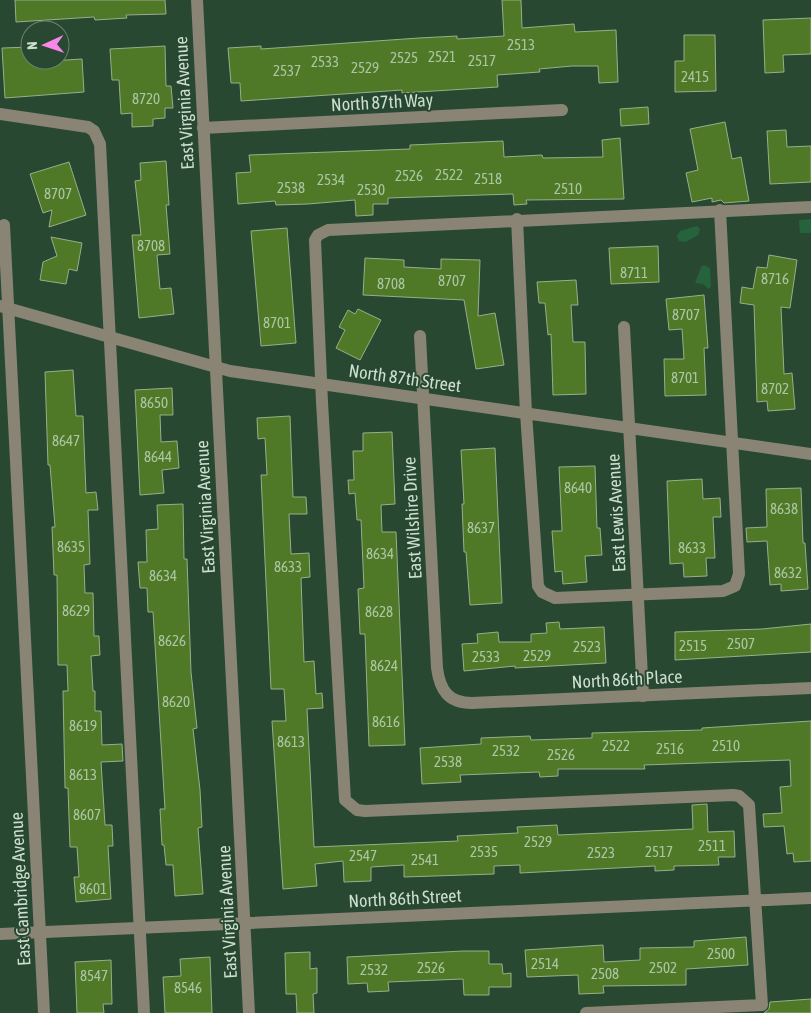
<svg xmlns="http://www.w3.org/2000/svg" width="811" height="1013" font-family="'Asap Condensed',sans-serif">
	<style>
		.water { fill: #26633c }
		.building { fill: #4f7927; stroke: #99ae8b }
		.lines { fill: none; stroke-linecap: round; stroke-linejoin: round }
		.minor { stroke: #898474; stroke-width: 12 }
		.labels { text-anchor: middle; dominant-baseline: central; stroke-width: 4; stroke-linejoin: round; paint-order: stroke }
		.number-label { font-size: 15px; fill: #acc5a5 }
		.street-label { font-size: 18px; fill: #cbdecf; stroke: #284831 }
	</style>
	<rect width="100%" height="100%" fill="#284831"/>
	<g class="water">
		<polygon points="811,219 811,233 800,233 799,220"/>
		<polygon points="697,226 700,229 698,235 686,242 679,241 677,236 680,231"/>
		<polygon points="704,265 710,268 711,286 709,289 703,284 695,283 701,267"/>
	</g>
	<g class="building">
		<polygon points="15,0 165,0 166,14 126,15 127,18 95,20 94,17 16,22"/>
		<polygon points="502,0 521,0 522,28 574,24 575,32 616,30 618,82 599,83 598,66 572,66 539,69 540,72 497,75 498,87 402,93 402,90 241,101 240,83 231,83 228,48 261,46 261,49 419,38 457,36 457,39 504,36"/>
		<polygon points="811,18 811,54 783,55 784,72 765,73 763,20"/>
		<polygon points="684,35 715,35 716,91 675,92 675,61 684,61"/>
		<polygon points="165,46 166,86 171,86 173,108 165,108 165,118 153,119 153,126 132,127 132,113 121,114 119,80 112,80 110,49"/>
		<polygon points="30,47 30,60 34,60 34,62 82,59 84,92 5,98 2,48"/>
		<polygon points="648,107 649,124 621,126 620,109"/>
		<polygon points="725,122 732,159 741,157 749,201 724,203 721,200 712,202 712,198 692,202 686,173 698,170 690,129"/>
		<polygon points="786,130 787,147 811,146 811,182 770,184 767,131"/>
		<polygon points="620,138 624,199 526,200 527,204 514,205 513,194 388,198 388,204 373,204 373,215 356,216 355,200 308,204 276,205 275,201 238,204 236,173 251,172 249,155 410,149 410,145 503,141 504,157 542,155 543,158 603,157 602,140"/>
		<polygon points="166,161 169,205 166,205 170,254 157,255 160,289 171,288 174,314 139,318 132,235 141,235 135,181 141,180 140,163"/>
		<polygon points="69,162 86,215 49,227 52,210 43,213 30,174"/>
		<polygon points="287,228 296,343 261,346 251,231"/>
		<polygon points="51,237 82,243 77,271 69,269 66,284 40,280 43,262 57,256"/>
		<polygon points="658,246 659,282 611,284 609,248"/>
		<polygon points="769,255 797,260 790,308 781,307 784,374 792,373 795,409 768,411 767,401 757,402 754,305 740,303 742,287 753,289 757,267 767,268"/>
		<polygon points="365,258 404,260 404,267 441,269 441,259 480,260 478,316 495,313 504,365 476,369 464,300 363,295"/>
		<polygon points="576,280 578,305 571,305 573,342 585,342 586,394 553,395 551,334 548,335 545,303 539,303 537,282"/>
		<polygon points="704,295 708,348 704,348 706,395 665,396 664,359 684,359 682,329 669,330 666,299"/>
		<polygon points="358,309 381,320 360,360 336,348 345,330 339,327 348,310 355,314"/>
		<polygon points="73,370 76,416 83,416 86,493 96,492 98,510 88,510 90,564 84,565 85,593 93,593 94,636 99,636 100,655 91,656 93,691 95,691 95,711 101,711 102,745 122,744 123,761 101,762 105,825 112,825 113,846 108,846 111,899 76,902 74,877 79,877 77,847 70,847 68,788 65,788 63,691 68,691 67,665 58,665 57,575 54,575 52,527 55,527 50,465 48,465 45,372"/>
		<polygon points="172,388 173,415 160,415 161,442 177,441 179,468 162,470 164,493 140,495 135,390"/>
		<polygon points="290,416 293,497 306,497 307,514 289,514 291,554 309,553 310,577 301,578 304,662 314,661 316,694 322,693 323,708 307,709 314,847 458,841 457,836 518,833 517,827 557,825 558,835 693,829 692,805 707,804 708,832 734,831 735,857 718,857 719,865 674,866 674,870 655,871 655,866 520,873 520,865 494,866 494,874 404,877 404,865 371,867 371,881 344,882 343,861 315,864 317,886 283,889 272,721 286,721 284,689 271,689 261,475 267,475 265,438 258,439 257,418"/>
		<polygon points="392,432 395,504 381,505 382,532 396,532 405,745 369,746 365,634 360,634 358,589 364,588 361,520 357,520 355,493 349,494 348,480 354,480 353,451 363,451 363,433"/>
		<polygon points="495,448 502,603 470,605 466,552 464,552 462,504 464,504 461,450"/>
		<polygon points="595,466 597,528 600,528 602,555 585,556 587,582 563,584 562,571 555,572 552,531 562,531 559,467"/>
		<polygon points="702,479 703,499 720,498 721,517 713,517 715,558 706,558 707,576 684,577 683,563 670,564 667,481"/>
		<polygon points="801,488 803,543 805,543 808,589 781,591 781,584 770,585 767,541 747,542 746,528 767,527 766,489"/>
		<polygon points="183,504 184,559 187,559 191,672 197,728 193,729 200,790 202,827 198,828 203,894 175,896 173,865 166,865 164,845 162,845 160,809 165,809 153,612 148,612 147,588 140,588 138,562 147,562 146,530 158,529 157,505"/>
		<polygon points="559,622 560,629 604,627 606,663 515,668 515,666 464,671 462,644 478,643 477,634 498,632 499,642 531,642 531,634 547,633 546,623"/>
		<polygon points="811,624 811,652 675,660 675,632 762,629"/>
		<polygon points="811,721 811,861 794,862 793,853 787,854 784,826 764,827 763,814 782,813 780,787 791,786 790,760 644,765 645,769 558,769 558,776 540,777 539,772 460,775 461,782 422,784 420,748 481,744 481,738 530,736 531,740 592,738 592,733 702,730 702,728"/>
		<polygon points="746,937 748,965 686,969 686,985 603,986 604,993 579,994 578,975 527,977 525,950 603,945 604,962 640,960 640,948 694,947 694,941"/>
		<polygon points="463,951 489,951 489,964 502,964 503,974 511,973 511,987 489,987 489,995 464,995 463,979 388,982 389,991 368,992 367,983 348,984 347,957"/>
		<polygon points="310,952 310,969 317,968 317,993 313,994 314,1013 297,1013 296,994 286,994 285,953"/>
		<polygon points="210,957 212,1013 165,1013 163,977 181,976 180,959"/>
		<polygon points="111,960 112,1004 103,1004 104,1013 77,1013 75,962"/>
		<polygon points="811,999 811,1013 764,1013 769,1009 770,1002"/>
	</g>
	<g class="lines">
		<g class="minor">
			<polyline points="197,0 249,1013"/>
			<polyline points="0,114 88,127 94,131 100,144 144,1013"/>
			<polyline points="203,128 562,110"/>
			<polyline points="517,219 526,413 538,586 542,592 555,598 723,591 735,586 739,574 720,210"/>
			<polyline points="4,225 44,1013"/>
			<polyline points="0,306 230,371 811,454"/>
			<polyline points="624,327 643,696"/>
			<path d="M420,336L437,668C440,690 448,703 472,703L811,688"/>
			<polyline points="0,934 811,898"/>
			<polyline points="586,1013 762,1005 749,805 739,796 733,795 365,811 357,810 345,800 322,402 315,240 318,235 328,230 811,207"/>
		</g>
	</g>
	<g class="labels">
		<g class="number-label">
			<text x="521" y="44">2513</text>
			<text x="442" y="56">2521</text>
			<text x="404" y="57">2525</text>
			<text x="482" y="60">2517</text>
			<text x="325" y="61">2533</text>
			<text x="365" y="67">2529</text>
			<text x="287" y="70">2537</text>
			<text x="695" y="76">2415</text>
			<text x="146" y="98">8720</text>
			<text x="449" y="174">2522</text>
			<text x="409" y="175">2526</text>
			<text x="488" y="178">2518</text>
			<text x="331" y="179">2534</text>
			<text x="291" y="187">2538</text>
			<text x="568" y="188">2510</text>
			<text x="371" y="189">2530</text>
			<text x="58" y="193">8707</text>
			<text x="151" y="245">8708</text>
			<text x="634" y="272">8711</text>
			<text x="775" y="278">8716</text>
			<text x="452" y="280">8707</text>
			<text x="391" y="283">8708</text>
			<text x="686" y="314">8707</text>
			<text x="277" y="322">8701</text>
			<text x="685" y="377">8701</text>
			<text x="775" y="388">8702</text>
			<text x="154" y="402">8650</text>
			<text x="66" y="440">8647</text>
			<text x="158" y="456">8644</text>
			<text x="578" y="487">8640</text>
			<text x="784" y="508">8638</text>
			<text x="481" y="527">8637</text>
			<text x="71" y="546">8635</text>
			<text x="692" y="547">8633</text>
			<text x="380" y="553">8634</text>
			<text x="288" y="566">8633</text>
			<text x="788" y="572">8632</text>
			<text x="163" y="575">8634</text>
			<text x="76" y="610">8629</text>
			<text x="379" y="611">8628</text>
			<text x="172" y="640">8626</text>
			<text x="741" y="643">2507</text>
			<text x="693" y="645">2515</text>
			<text x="587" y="646">2523</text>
			<text x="537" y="655">2529</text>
			<text x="486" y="656">2533</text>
			<text x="384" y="665">8624</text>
			<text x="176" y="701">8620</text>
			<text x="386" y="721">8616</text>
			<text x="83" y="725">8619</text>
			<text x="291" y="741">8613</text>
			<text x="616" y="745">2522</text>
			<text x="726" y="745">2510</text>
			<text x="670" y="748">2516</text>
			<text x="506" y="750">2532</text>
			<text x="561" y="754">2526</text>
			<text x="448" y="761">2538</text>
			<text x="83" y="774">8613</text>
			<text x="87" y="814">8607</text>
			<text x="538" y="841">2529</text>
			<text x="712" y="845">2511</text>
			<text x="484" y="851">2535</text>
			<text x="659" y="851">2517</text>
			<text x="601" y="852">2523</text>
			<text x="363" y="855">2547</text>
			<text x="425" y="859">2541</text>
			<text x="93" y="888">8601</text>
			<text x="721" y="953">2500</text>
			<text x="545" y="963">2514</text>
			<text x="431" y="967">2526</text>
			<text x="663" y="967">2502</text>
			<text x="374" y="969">2532</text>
			<text x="605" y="973">2508</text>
			<text x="94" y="975">8547</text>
			<text x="188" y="987">8546</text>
		</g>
		<g class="street-label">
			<text transform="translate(382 102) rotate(-3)">North 87th Way</text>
			<text transform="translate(184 103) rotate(-93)">East Virginia Avenue</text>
			<text transform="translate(405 378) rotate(8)">North 87th Street</text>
			<text transform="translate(205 507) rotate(-93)">East Virginia Avenue</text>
			<text transform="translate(616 513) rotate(-93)">East Lewis Avenue</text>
			<text transform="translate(412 518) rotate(-93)">East Wilshire Drive</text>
			<text transform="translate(627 679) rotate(-3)">North 86th Place</text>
			<text transform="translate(20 889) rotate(-93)">East Cambridge Avenue</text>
			<text transform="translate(405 898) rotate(-3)">North 86th Street</text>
			<text transform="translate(227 912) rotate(-93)">East Virginia Avenue</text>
		</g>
	</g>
	<g transform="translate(45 45) rotate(267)"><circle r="24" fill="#284831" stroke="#698470"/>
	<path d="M0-4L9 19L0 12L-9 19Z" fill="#f987e9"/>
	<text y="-8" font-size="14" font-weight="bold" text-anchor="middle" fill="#cbdecf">N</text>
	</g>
</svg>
